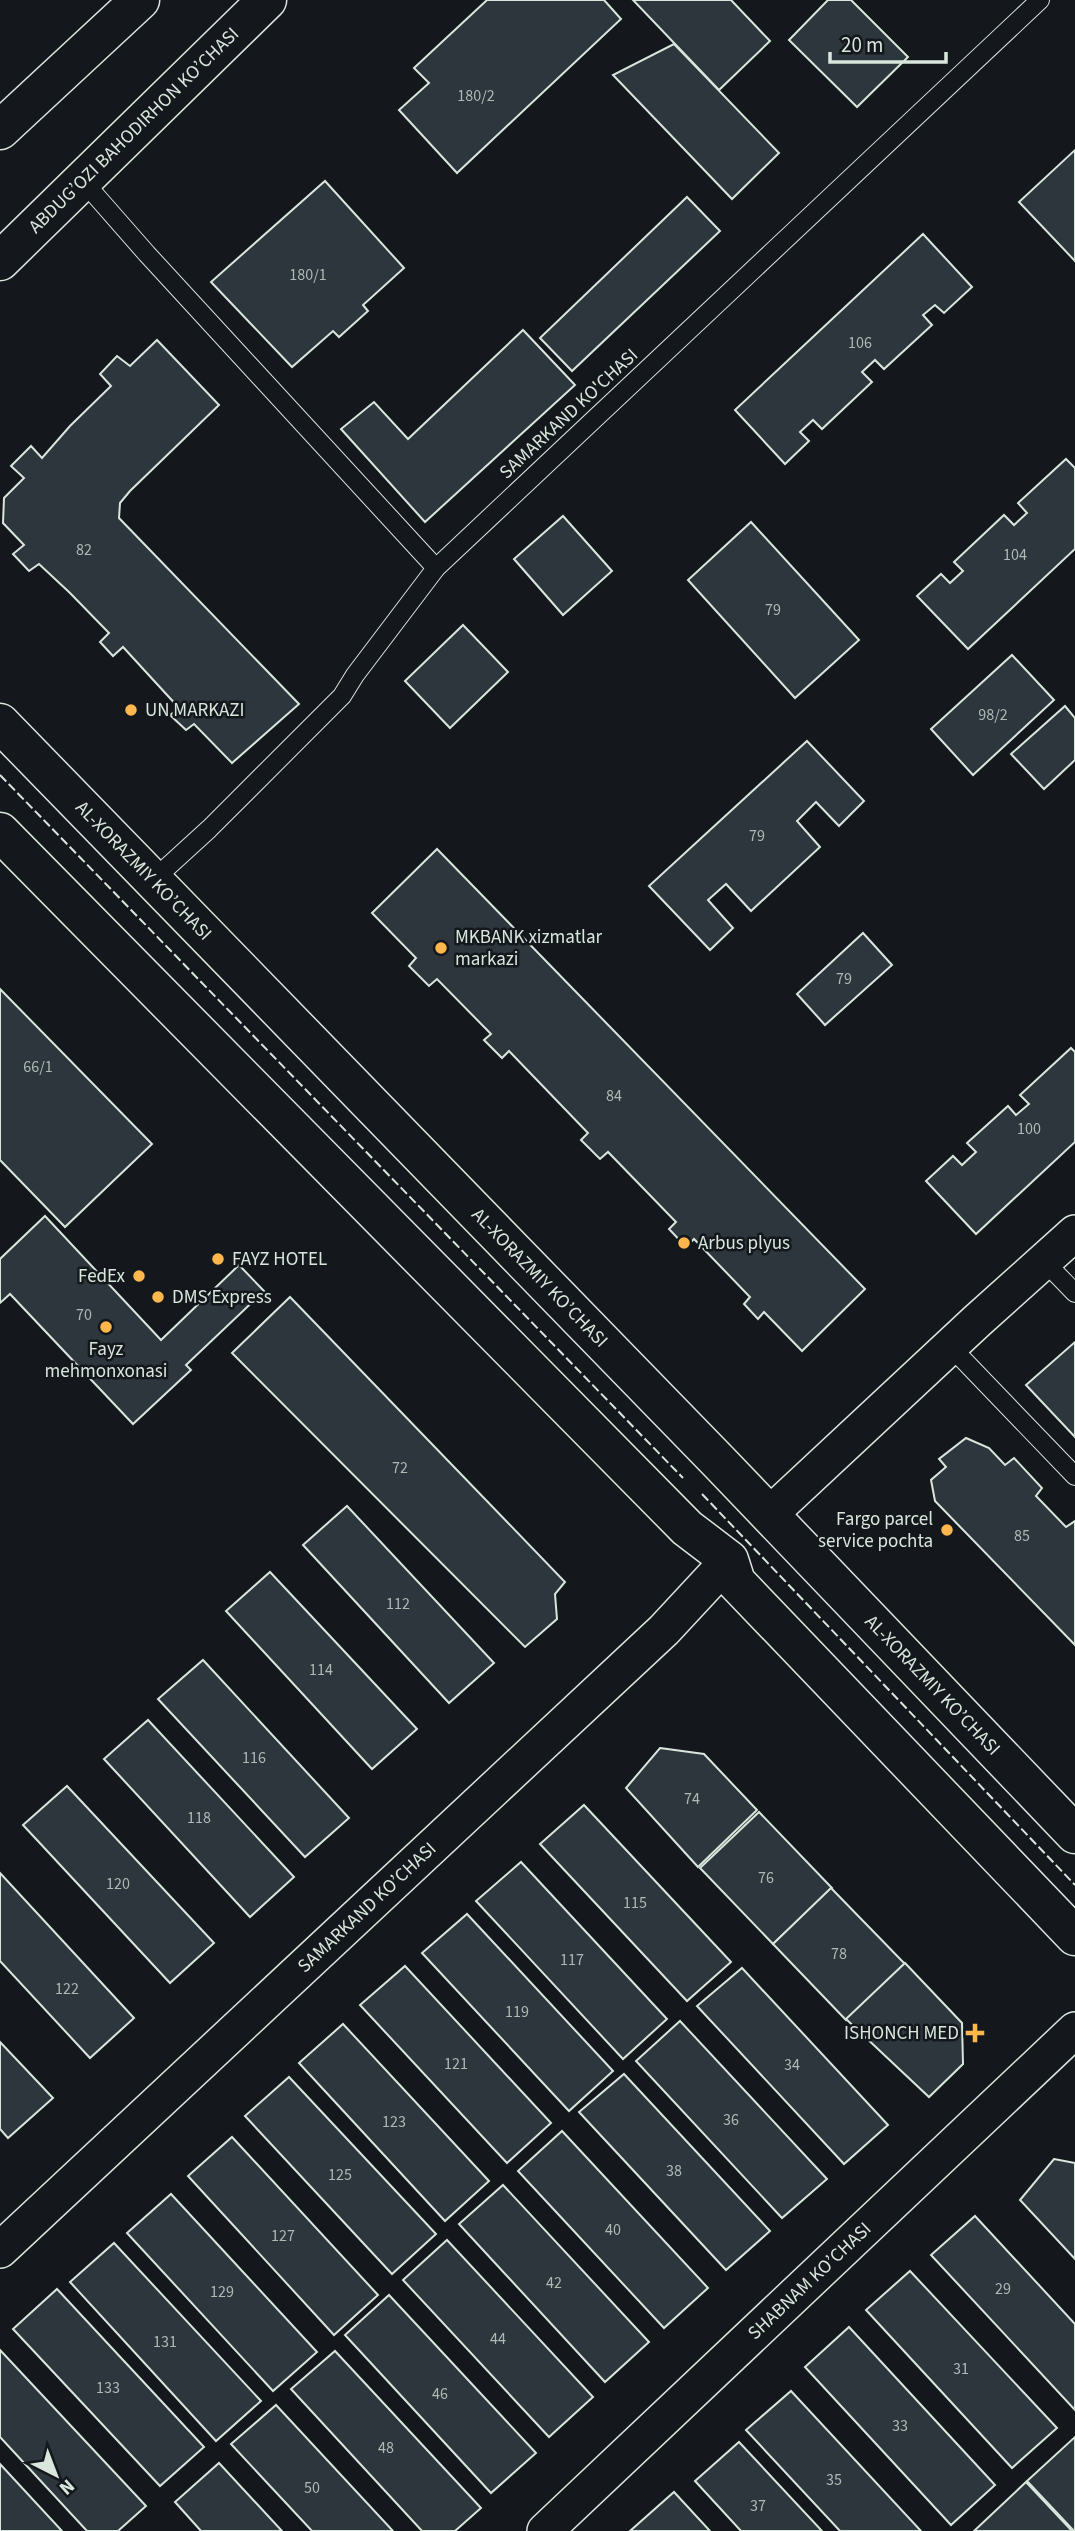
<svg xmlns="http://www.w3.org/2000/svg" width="1075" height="2531" font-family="'Source Sans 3',sans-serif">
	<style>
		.building { fill: #2c363c; stroke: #d8e6dc; stroke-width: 2 }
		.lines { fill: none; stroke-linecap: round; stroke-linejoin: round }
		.service-casing { stroke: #d8e6dc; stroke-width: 20 }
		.minor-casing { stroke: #d8e6dc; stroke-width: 38 }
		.primary-casing { stroke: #d8e6dc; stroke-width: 41 }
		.service { stroke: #14181c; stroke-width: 18 }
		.minor { stroke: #14181c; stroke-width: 35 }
		.primary { stroke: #14181c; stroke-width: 38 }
		.fence { stroke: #d8e6dc; stroke-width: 2; stroke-dasharray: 9 3.5; stroke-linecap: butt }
		.poi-dot { fill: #ffb74d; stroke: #14181c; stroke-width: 2.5 }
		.labels { text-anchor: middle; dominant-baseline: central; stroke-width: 5; stroke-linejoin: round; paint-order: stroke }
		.number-label { font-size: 16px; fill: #adbab4 }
		.street-label { font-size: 19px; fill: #d8e6dc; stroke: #14181c }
		.poi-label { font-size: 19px; fill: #d8e6dc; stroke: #14181c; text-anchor: start }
	</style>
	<rect width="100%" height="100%" fill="#14181c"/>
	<g class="building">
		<polygon points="487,0 604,0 621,19 457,173 399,110 429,83 414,68"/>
		<polygon points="633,0 731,0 770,41 719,90"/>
		<polygon points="828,0 851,0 908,57 857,107 789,40"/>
		<polygon points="674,44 779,153 732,199 613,75"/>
		<polygon points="1075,150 1075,261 1019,202"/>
		<polygon points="325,181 404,268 363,305 368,311 339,337 333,331 292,367 211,282"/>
		<polygon points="687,197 720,231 572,371 540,338"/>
		<polygon points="923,234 972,287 944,313 935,305 923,315 932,325 884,369 875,360 862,372 872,382 822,429 813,420 800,432 809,441 785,464 735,410"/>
		<polygon points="523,330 575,385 425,522 341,429 374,402 408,439"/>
		<polygon points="157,340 219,405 130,491 120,503 119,518 299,704 232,763 194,724 186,730 170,715 179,708 123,647 113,656 100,642 109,633 70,593 39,564 29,571 13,554 24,545 3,523 4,498 24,478 11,466 31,446 42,458 70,426 111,386 100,374 117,356 130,366"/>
		<polygon points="1066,459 1075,468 1075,549 968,649 917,596 941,574 950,583 963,571 954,562 1004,515 1014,525 1027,513 1018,503"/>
		<polygon points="563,516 612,571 563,615 514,559"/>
		<polygon points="751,522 859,640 795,698 688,580"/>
		<polygon points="463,625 508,672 450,728 405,681"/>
		<polygon points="1012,655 1054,700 973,775 931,729"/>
		<polygon points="1065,706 1075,718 1075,760 1044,789 1011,754"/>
		<polygon points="807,741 864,801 839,826 816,802 797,821 820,847 751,911 726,884 708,900 733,928 710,950 649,886"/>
		<polygon points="437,849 865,1289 802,1351 764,1312 758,1319 744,1304 750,1297 694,1239 686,1247 669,1229 676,1222 608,1152 600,1159 581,1140 588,1133 509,1051 502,1058 484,1040 491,1034 437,979 429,986 409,966 416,958 372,913"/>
		<polygon points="863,933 892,965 825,1025 797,994"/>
		<polygon points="0,989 152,1144 65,1227 0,1160"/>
		<polygon points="1071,1048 1075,1052 1075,1142 976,1234 926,1181 953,1156 962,1165 976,1152 967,1143 1008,1106 1016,1115 1029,1104 1020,1095"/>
		<polygon points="45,1216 161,1340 239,1265 264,1291 186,1365 191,1370 133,1424 10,1294 0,1303 0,1259"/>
		<polygon points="290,1297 565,1582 555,1594 557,1619 525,1647 232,1353"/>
		<polygon points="1075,1342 1075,1437 1026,1385"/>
		<polygon points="966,1438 989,1448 1005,1465 1014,1458 1042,1488 1036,1496 1066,1527 1075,1521 1075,1645 935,1501 931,1480 946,1467 939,1459"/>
		<polygon points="347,1506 494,1663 449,1703 303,1545"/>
		<polygon points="270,1572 417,1729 372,1769 226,1611"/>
		<polygon points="203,1660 349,1818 305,1857 158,1699"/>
		<polygon points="148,1720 294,1877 250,1917 104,1759"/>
		<polygon points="660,1748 704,1754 757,1810 698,1867 626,1788"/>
		<polygon points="67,1786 214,1943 170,1983 23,1825"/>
		<polygon points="584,1805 731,1962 687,2001 540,1844"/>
		<polygon points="759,1812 832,1888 773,1944 700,1868"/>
		<polygon points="521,1862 667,2019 623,2059 476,1901"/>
		<polygon points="0,1873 134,2018 90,2058 0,1961"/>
		<polygon points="831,1888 905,1964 846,2020 773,1944"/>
		<polygon points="467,1914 613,2071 569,2111 422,1953"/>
		<polygon points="905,1963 962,2023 963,2064 929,2097 846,2019"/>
		<polygon points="405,1966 551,2123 507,2163 360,2005"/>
		<polygon points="742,1968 888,2125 844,2164 697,2006"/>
		<polygon points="680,2021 827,2179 782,2218 636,2061"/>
		<polygon points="343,2024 489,2181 445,2221 299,2063"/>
		<polygon points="0,2042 53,2098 8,2138 0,2129"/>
		<polygon points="624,2074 770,2231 726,2270 579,2112"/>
		<polygon points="289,2077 436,2234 392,2274 245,2116"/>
		<polygon points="562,2131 708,2288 664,2328 518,2171"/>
		<polygon points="232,2137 378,2295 334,2335 188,2176"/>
		<polygon points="1054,2159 1075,2163 1075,2259 1020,2200"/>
		<polygon points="503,2185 649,2342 605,2382 459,2224"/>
		<polygon points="171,2194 317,2352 273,2391 127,2233"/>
		<polygon points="975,2216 1075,2324 1075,2410 931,2255"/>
		<polygon points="447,2240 593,2397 549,2437 403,2280"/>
		<polygon points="114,2243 261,2401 216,2441 70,2282"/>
		<polygon points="910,2271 1057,2428 1012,2468 866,2310"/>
		<polygon points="57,2289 204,2447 160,2486 13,2329"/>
		<polygon points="389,2295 536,2453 491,2493 345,2335"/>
		<polygon points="849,2327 995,2485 951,2525 805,2367"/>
		<polygon points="0,2350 146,2506 118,2531 87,2531 0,2437"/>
		<polygon points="335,2351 481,2508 455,2531 422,2531 291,2389"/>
		<polygon points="791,2391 921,2531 840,2531 746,2430"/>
		<polygon points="276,2405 393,2531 312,2531 231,2444"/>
		<polygon points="1075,2437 1075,2531 1074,2531 1027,2481"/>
		<polygon points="739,2442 822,2531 741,2531 695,2481"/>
		<polygon points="219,2463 282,2531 201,2531 175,2502"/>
		<polygon points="0,2464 62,2531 0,2531"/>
		<polygon points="1026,2482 1072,2531 974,2531"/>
		<polygon points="674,2492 710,2531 630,2531"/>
	</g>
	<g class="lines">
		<defs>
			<g id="service">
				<polyline points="83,181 147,254 436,568"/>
				<polyline points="152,881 209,829 342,696 355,675 436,568 1040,0"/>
				<polyline points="1044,1261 1075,1293"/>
				<polyline points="950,1346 1075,1476"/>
			</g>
			<g id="minor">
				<polyline points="769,1515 977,1321 1075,1233"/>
				<path id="s1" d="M0,2250L664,1630L729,1560"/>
				<path id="s2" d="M545,2531L1075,2030"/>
			</g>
			<g id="primary">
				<polyline points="0,130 140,0"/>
				<path id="s3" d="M0,261L267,0"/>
				<path id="s4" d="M0,723L719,1462L1075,1834"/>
				<polyline points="0,832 687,1528 729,1560 736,1582 1075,1936"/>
			</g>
		</defs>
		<use href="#service" class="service-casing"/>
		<use href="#minor" class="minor-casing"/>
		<use href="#primary" class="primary-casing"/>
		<use href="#service" class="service"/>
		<use href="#minor" class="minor"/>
		<use href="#primary" class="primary"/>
		<g class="fence">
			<polyline points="0,775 683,1478"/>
			<polyline points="702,1494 1075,1885"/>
		</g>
	</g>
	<g class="poi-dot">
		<circle cx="131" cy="710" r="7"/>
		<circle cx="441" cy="948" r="7"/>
		<circle cx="684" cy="1243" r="7"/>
		<circle cx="218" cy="1259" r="7"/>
		<circle cx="139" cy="1276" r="7"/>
		<circle cx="158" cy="1297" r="7"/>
		<circle cx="106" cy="1327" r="7"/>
		<circle cx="947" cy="1530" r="7"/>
		<path d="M971.5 2022.5h7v7h7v7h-7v7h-7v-7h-7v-7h7z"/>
	</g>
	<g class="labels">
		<g class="number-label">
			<text x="476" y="96">180/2</text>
			<text x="308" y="275">180/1</text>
			<text x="860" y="343">106</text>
			<text x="84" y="550">82</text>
			<text x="1015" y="555">104</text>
			<text x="773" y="610">79</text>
			<text x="993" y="715">98/2</text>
			<text x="757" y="836">79</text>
			<text x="844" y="979">79</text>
			<text x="38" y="1067">66/1</text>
			<text x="614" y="1096">84</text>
			<text x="1029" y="1129">100</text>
			<text x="84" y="1315">70</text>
			<text x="400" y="1468">72</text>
			<text x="1022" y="1536">85</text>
			<text x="398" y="1604">112</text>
			<text x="321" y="1670">114</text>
			<text x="254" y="1758">116</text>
			<text x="692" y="1799">74</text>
			<text x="199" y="1818">118</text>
			<text x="766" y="1878">76</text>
			<text x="118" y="1884">120</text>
			<text x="635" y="1903">115</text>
			<text x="839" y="1954">78</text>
			<text x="572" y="1960">117</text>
			<text x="67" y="1989">122</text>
			<text x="517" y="2012">119</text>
			<text x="456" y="2064">121</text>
			<text x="792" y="2065">34</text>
			<text x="731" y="2120">36</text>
			<text x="394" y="2122">123</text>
			<text x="674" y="2171">38</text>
			<text x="340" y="2175">125</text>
			<text x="613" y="2230">40</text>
			<text x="283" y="2236">127</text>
			<text x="554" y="2283">42</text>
			<text x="1003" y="2289">29</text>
			<text x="222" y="2292">129</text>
			<text x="498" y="2339">44</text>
			<text x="165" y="2342">131</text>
			<text x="961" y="2369">31</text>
			<text x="108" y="2388">133</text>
			<text x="440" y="2394">46</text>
			<text x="900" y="2426">33</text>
			<text x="386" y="2448">48</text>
			<text x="834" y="2480">35</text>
			<text x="312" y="2488">50</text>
			<text x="758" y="2506">37</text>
		</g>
		<g class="street-label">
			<text stroke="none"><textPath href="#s3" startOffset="187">ABDUG’OZI BAHODIRHON KO’CHASI</textPath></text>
			<text transform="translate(569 414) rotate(-43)">SAMARKAND KO'CHASI</text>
			<text stroke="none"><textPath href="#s4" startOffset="206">AL-XORAZMIY KO’CHASI</textPath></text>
			<text stroke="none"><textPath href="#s4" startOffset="774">AL-XORAZMIY KO’CHASI</textPath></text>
			<text stroke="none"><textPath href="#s4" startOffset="1340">AL-XORAZMIY KO’CHASI</textPath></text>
			<text stroke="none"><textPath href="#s1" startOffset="502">SAMARKAND KO’CHASI</textPath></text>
			<text stroke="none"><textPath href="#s2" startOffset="364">SHABNAM KO’CHASI</textPath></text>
		</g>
		<g class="poi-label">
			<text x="145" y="710">UN MARKAZI</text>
			<text x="455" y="937">MKBANK xizmatlar<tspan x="455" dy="22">markazi</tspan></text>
			<text x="698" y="1243">Arbus plyus</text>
			<text x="232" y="1259">FAYZ HOTEL</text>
			<text x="125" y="1276" text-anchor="end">FedEx</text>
			<text x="172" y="1297">DMS Express</text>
			<text x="106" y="1349" text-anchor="middle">Fayz<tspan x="106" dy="22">mehmonxonasi</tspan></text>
			<text x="933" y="1519" text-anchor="end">Fargo parcel<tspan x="933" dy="22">service pochta</tspan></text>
			<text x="959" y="2033" text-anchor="end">ISHONCH MED</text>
		</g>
	</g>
	<g transform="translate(56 2475) rotate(138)" stroke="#14181c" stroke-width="5" paint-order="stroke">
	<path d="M0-5L12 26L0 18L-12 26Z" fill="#d8e6dc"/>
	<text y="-10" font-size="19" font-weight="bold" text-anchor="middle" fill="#d8e6dc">N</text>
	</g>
	<path d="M830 52v10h116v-10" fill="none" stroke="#d8e6dc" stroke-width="3.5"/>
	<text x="841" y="52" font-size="21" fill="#d8e6dc" stroke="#14181c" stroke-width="5" paint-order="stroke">20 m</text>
</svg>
